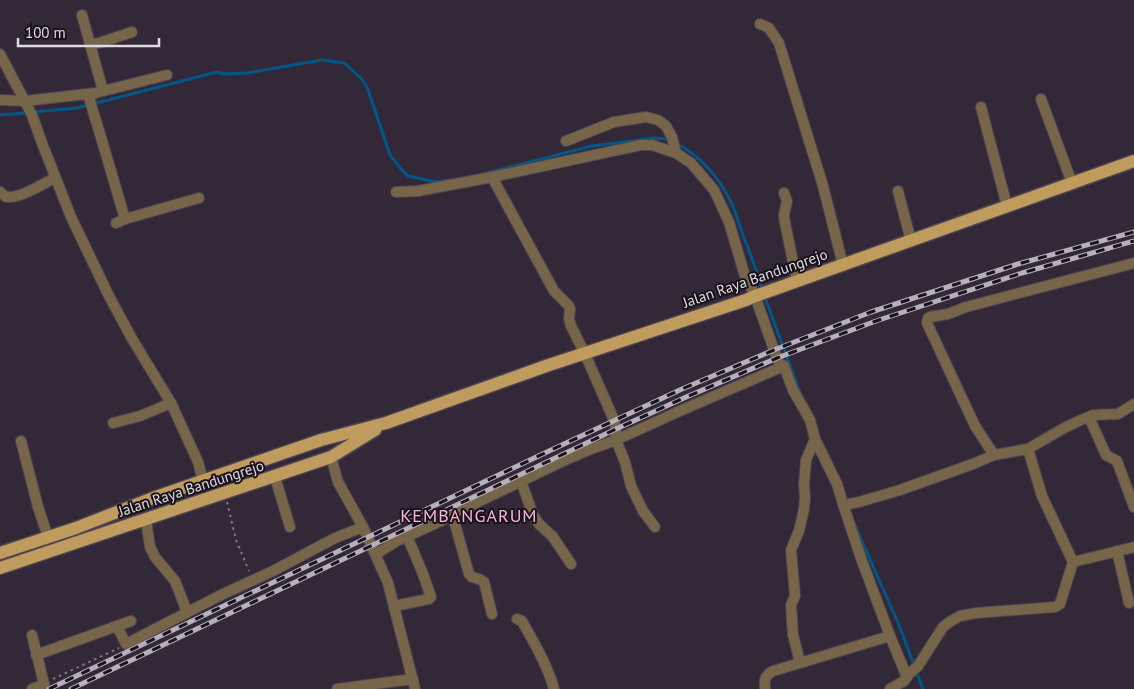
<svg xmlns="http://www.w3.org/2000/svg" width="1134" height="689" font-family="'PT Sans',sans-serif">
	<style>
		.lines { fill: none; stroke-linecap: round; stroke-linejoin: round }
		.stream { stroke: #005888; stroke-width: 3 }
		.minor-casing { stroke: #4f4453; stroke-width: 12 }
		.major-casing { stroke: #4f4453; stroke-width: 15 }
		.path { stroke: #807784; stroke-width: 2; stroke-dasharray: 2.5 4; stroke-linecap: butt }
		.minor { stroke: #766548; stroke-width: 10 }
		.major { stroke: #bf9b5d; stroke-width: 12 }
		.rail-casing { stroke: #b7afbb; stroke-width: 5 }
		.rail { stroke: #18131a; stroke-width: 3; stroke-dasharray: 9; stroke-linecap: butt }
		.labels { text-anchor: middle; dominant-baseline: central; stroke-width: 4; stroke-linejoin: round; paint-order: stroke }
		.street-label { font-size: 15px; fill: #e0d9e3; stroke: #18131a }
		.quarter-label { font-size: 18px; letter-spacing: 1px; fill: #feb3db; stroke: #18131a }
	</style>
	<rect width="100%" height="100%" fill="#332837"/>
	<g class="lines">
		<g class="stream">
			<polyline points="34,112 77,108 217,72 223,74 247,73 322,60 344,63 361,78 367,87 390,155 402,170 408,176 436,182 451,180"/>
			<polyline points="0,115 27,113"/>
			<path d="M677,144C700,155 720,179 731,202C736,213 739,224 743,235C750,253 757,271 762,289"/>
			<polyline points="479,175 592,146 655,138 667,139 671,141"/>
			<polyline points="764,295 801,395"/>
			<polyline points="854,523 899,625 923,689"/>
		</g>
		<defs>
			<g id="minor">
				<polyline points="82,15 90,44"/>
				<polyline points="760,24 769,28 779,43 823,186 843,265"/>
				<polyline points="0,54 32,115 42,143 71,217 108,294 131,337 171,403 198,462 203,481"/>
				<polyline points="103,91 90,44 99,43 132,32"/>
				<polyline points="95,93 89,98 100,134 125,219"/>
				<polyline points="1041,99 1072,183"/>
				<polyline points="0,100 25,101 95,93 167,75"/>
				<polyline points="981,107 1007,206"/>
				<polyline points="566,141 614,122 646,117 658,120 666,126 672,137 676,153"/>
				<polyline points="492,177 554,291 569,306 570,309 569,319 571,326 585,354 614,420 616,429 616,440 625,462 631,486 643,511 655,527"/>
				<polyline points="898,191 911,241"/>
				<path d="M0,192L6,197C22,198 40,185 55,178"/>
				<polyline points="396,192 418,191 492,177 641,145 652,145 676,153 691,163 714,190 729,222 744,273 755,296 774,350 779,363 784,366 793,390 810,420 815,439 837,484 843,504 862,561 890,636 907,677"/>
				<polyline points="784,193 787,201 784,215 785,223 797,281"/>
				<polyline points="116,223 125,219 199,198"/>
				<polyline points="1089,417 1106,455 1117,461 1134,507"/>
				<polyline points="113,423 140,416 171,403"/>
				<polyline points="21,441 38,507 48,537"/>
				<polyline points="994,455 975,426 927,323 928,318 930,317 948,314 966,307 1134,263"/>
				<polyline points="331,457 338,482 363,527 388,583 415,689"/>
				<polyline points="275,477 290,527"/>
				<polyline points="521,481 533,515 539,524 553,537 571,564"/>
				<polyline points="843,504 845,505 859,502 900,490 973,464 994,455 1028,449 1064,428 1081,420 1093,415 1118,414 1134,404"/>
				<polyline points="451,515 563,461 591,449 616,440 682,410 784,366"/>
				<polyline points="146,520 150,547 155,557 175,581 187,612"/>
				<polyline points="1117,551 1129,603"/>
				<polyline points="376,554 397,541 441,521 451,515 455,524 469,574 472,577 479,579 484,582 492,614"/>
				<polyline points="1073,562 1134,547"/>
				<polyline points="394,606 429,599 431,597 423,574 407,536"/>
				<path d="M517,619L522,621C534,643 547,664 554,689"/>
				<polyline points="117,626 126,644 219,596 273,571 335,538 363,527"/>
				<polyline points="32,635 44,684 32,689"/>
				<polyline points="36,655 131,621"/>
				<polyline points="800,662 793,635 791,605 795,596 791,550 799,531 804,509 805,497 804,484 806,460 815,439"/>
				<polyline points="337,689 413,679"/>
				<path d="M765,689C764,680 765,675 773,671L890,636"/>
				<polyline points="890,689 904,681 909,674 918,666 943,627 951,621 960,616 976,613 1055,607 1060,604 1073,562 1042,496 1028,449"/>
			</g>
			<g id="major">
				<polyline points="0,553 76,528 153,498 321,440 386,423 546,366 746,300 755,296 1134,161"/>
				<polyline points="0,568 331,457 375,430"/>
			</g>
		</defs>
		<use href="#minor" class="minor-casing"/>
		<use href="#major" class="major-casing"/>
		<g class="path">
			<polyline points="227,502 236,540 249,571"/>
			<polyline points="53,679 119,648"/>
		</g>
		<use href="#minor" class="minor"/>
		<use href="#major" class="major"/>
		<defs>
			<g id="rail">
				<polyline points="49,689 549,451 682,389 774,350 871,312 1018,264 1134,232"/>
				<polyline points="71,689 616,429 684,398 777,358 876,321 1022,273 1134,241"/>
			</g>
		</defs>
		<use href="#rail" class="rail-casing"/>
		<use href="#rail" class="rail"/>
	</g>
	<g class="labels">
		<g class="street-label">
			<text transform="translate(755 278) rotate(-19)">Jalan Raya Bandungrejo</text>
			<text transform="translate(191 488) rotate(-18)">Jalan Raya Bandungrejo</text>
		</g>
		<g class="quarter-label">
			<text x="469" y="515">KEMBANGARUM</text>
		</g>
	</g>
	<path d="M18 38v8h141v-8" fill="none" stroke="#e0d9e3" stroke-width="2.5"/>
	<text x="25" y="38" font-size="15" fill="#e0d9e3" stroke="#18131a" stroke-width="4" paint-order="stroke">100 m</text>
</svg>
